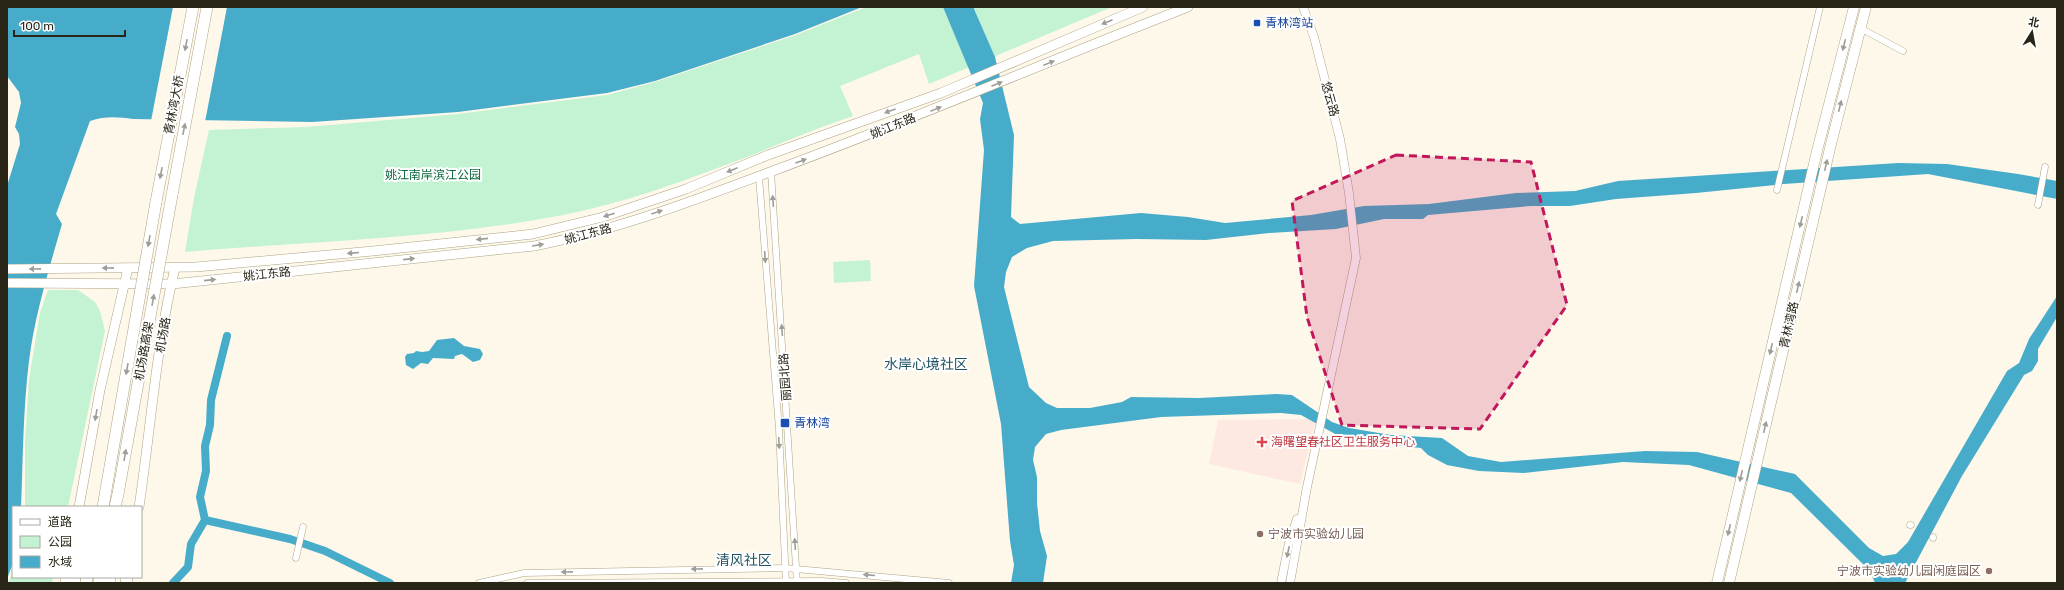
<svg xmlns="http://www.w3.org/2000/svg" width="2064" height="590" font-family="Rubik,'Noto Sans SC',sans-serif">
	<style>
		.medical { fill: #fde9e2 }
		.green { fill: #c4f3d4 }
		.water { fill: #47acca }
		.pier { fill: #fdf8ea }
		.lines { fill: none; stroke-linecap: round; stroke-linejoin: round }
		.canal { stroke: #47acca; stroke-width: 8 }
		.minor-casing { stroke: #aea382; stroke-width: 7 }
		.tertiary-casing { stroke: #aea382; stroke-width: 9 }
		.secondary-casing { stroke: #aea382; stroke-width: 10 }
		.primary-casing { stroke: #aea382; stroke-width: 11 }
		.trunk-casing { stroke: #aea382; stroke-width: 12 }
		.minor { stroke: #fff; stroke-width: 6 }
		.tertiary { stroke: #fff; stroke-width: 8 }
		.secondary { stroke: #fff; stroke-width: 9 }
		.primary { stroke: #fff; stroke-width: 10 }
		.trunk { stroke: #fff; stroke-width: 11 }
		.trunk-bridge-casing { stroke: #aea382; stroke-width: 12; stroke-linecap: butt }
		.trunk-bridge { stroke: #fff; stroke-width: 11 }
		.oneway { fill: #9f9d97 }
		.marked { fill: #c2185b; fill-opacity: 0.2; stroke: #c2185b; stroke-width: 3; stroke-dasharray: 8 5; stroke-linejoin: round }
		.transit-dot { fill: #1a4fb4; stroke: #fff; stroke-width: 1.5 }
		.health-dot { fill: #e0444e; stroke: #fff; stroke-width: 1.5 }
		.education-dot { fill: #8d6e63; stroke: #fff; stroke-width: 1.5 }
		.labels { text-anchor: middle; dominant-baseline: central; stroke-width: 4; stroke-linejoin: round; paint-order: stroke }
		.transit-label { font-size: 12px; fill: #164399; stroke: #fff; text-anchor: start }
		.street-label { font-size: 12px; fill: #292517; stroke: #fff }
		.park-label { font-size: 12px; fill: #0b663b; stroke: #fff }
		.health-label { font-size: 12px; fill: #be3a42; stroke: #fff; text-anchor: start }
		.education-label { font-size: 12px; fill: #785e54; stroke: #fff; text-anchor: start }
		.quarter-label { font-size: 14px; fill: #1f5363; stroke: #fff }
	</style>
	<rect width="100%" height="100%" fill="#fdf8ea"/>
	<polygon class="medical" points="1316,419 1300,484 1209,464 1218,420"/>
	<g class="green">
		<path d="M866,7H1112L929,84L919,54L840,86L853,116C817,128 782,143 747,157C687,180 625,203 563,215C438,239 311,241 185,252L194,198L209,130L307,127L458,114L607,95L655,82L796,35Z"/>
		<polygon points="870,260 871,281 834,283 833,262"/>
		<polygon points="48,290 78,290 95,302 100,311 105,331 68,507 25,507 25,441 29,379 40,313"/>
		<polygon points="13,572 13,577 53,577 52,583 8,583"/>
	</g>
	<g class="water">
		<path d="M7,7H862L795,34L655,81L607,93L458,112L312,122L133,119C118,117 105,116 90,121L56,214L62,224C49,269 35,314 29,361C23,409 23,458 21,507H13V563L7,579V186L20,144L19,134L15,127L21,103L19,92L7,76Z"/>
		<polygon points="943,7 974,7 974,9 995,57 1014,135 1011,217 1020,224 1141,213 1188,217 1225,223 1311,215 1364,206 1429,204 1516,193 1575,191 1618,181 1898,163 1947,164 2018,174 2057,181 2057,199 1928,174 1784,184 1696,193 1616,199 1570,206 1531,206 1428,215 1423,219 1384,219 1336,229 1269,233 1206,240 1137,239 1053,241 1027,248 1012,257 1006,272 1004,287 1029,387 1046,403 1057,408 1090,408 1122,402 1131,397 1199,398 1277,394 1292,395 1332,422 1349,428 1391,435 1442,438 1468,456 1501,462 1645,451 1697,452 1795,474 1869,548 1883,556 1896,554 1908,542 2007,371 2019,363 2029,339 2057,296 2057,317 2038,349 2038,361 2032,371 2024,375 1962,476 1905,583 1875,583 1870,571 1791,493 1689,465 1623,462 1524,473 1479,471 1447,465 1428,455 1421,448 1346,440 1301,415 1281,413 1161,417 1061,430 1046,434 1035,447 1033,460 1037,477 1037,503 1040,531 1047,556 1043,583 1011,583 1014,565 1010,541 1001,424 974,286 984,150 980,119 983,103"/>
		<polygon points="454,338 464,346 480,349 483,354 480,360 473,362 462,354 455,356 454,359 433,358 428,364 421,363 413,369 406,365 405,357 407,354 414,353 416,351 422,352 429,351 437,340"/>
	</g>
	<polygon class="pier" points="173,7 227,7 205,122 151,121"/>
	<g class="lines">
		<g class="canal">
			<polyline points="205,520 290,539 325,551 390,583"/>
			<polyline points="173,583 188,567 191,544 205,520 200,497 206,471 205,446 210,425 211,400 227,336"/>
		</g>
		<defs>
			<g id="minor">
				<polyline points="1860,28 1903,51"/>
				<polyline points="771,172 797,583"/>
				<polyline points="759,177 779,429 786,583"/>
				<polyline points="1777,190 1820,7"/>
				<polyline points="2038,205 2045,167"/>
				<polyline points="1910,525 1911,525"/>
				<polyline points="1933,537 1933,538"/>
				<polyline points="296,558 303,527"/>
				<polyline points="479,583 524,573 785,568 949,583"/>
				<polyline points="527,583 822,581 846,583"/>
			</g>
			<g id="tertiary">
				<polyline points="1281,583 1289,543 1297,519"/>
				<polyline points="1290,583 1307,487 1356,258 1349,193 1340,139 1314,37 1303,7"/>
			</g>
			<g id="secondary">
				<polyline points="7,269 196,267 373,251 533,234 603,217 686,189 768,155 941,93 1143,7"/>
				<path d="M7,283L172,284L534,246C618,230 698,199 778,169C916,118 1051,60 1188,7"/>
				<polyline points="79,507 100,390 128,268"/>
				<path d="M139,507C151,427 156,346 175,268"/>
				<polyline points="65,583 66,577"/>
			</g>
			<g id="primary">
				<polyline points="1717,583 1817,151 1854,7"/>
				<polyline points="1729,583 1831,144 1866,7"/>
			</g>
			<g id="trunk">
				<polyline points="172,195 207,7"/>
				<polyline points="156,202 193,7"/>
				<polyline points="115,507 118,494"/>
				<polyline points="74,583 75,577"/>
				<polyline points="86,583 87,577"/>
				<polyline points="99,583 100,577"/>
				<polyline points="109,583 110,577"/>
				<polyline points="126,583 127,577"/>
			</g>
		</defs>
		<use href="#minor" class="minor-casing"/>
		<use href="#tertiary" class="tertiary-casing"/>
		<use href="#secondary" class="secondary-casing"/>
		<use href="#primary" class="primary-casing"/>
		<use href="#trunk" class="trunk-casing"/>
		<use href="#minor" class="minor"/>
		<use href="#tertiary" class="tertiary"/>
		<use href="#secondary" class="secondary"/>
		<use href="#primary" class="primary"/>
		<use href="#trunk" class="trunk"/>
		<defs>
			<g id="trunk-bridge">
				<polyline points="118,494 172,195"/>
				<polyline points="103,507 156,202"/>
			</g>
		</defs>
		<use href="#trunk-bridge" class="trunk-bridge-casing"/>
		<use href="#trunk-bridge" class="trunk-bridge"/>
	</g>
	<defs><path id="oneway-solid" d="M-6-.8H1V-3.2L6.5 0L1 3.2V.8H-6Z"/></defs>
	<g class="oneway">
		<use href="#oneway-solid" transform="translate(1107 22) rotate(157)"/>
		<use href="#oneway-solid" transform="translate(186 45) rotate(101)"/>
		<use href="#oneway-solid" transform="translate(1844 45) rotate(104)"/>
		<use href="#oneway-solid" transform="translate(1049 63) rotate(-22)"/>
		<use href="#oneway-solid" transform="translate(997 84) rotate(-23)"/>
		<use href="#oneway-solid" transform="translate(1840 106) rotate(-76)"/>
		<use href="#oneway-solid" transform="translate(936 109) rotate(-22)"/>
		<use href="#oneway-solid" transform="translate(890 111) rotate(160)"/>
		<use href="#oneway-solid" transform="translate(184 129) rotate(-79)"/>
		<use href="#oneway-solid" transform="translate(801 161) rotate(-20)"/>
		<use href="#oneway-solid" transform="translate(1826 165) rotate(-77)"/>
		<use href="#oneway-solid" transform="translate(732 170) rotate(157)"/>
		<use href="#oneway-solid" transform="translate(161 173) rotate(101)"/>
		<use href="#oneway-solid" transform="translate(773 201) rotate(-94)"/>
		<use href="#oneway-solid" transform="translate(657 212) rotate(-19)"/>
		<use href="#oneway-solid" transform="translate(609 215) rotate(162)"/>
		<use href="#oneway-solid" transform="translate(1801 222) rotate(103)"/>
		<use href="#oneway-solid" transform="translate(482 239) rotate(174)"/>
		<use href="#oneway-solid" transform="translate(149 241) rotate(100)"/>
		<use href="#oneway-solid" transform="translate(538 245) rotate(-9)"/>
		<use href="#oneway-solid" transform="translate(353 253) rotate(175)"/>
		<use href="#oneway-solid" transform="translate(765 257) rotate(86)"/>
		<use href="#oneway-solid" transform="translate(409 259) rotate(-6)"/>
		<use href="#oneway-solid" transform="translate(108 268) rotate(179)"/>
		<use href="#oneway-solid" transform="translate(35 269) rotate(179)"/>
		<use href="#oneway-solid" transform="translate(210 280) rotate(-6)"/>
		<use href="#oneway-solid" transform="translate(1798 287) rotate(-77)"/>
		<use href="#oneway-solid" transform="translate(153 300) rotate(-80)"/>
		<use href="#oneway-solid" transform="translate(782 330) rotate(-94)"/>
		<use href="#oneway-solid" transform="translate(1771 349) rotate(103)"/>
		<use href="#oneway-solid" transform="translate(127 369) rotate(100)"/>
		<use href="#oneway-solid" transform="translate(96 415) rotate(100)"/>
		<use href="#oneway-solid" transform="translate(1765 427) rotate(-77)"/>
		<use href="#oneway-solid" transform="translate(779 443) rotate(87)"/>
		<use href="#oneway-solid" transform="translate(125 455) rotate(-80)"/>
		<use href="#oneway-solid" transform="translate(1741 476) rotate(103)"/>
		<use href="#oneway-solid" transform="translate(1729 530) rotate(103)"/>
		<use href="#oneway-solid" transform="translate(795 544) rotate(-94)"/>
		<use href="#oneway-solid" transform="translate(1288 552) rotate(102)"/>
		<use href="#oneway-solid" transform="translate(697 569) rotate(179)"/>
		<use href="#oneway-solid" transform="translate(567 572) rotate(179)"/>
		<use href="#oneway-solid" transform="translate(869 575) rotate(-175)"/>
	</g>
	<path class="marked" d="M1396,155L1531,162L1567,305L1480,429L1342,425L1307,317L1292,201Z"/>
	<g class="transit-dot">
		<rect x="1253" y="19" width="8" height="8" rx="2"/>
		<rect x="780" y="418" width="10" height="10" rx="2"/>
	</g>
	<path class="health-dot" d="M1260 436h4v4h4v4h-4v4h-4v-4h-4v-4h4z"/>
	<g class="education-dot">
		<circle cx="1260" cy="534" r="4"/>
		<circle cx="1989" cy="571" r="4"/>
	</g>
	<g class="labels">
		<g class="transit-label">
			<text x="1265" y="23">青林湾站</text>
			<text x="794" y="423">青林湾</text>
		</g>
		<g class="street-label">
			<text transform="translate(1330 99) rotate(75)">悠云路</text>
			<text transform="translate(174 105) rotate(-79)">青林湾大桥</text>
			<text transform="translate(893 126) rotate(-22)">姚江东路</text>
			<text transform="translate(588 234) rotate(-15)">姚江东路</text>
			<text transform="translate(267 274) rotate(-6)">姚江东路</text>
			<text transform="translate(1789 325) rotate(-77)">青林湾路</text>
			<text transform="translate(163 335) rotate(-80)">机场路</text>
			<text transform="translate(144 351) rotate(-80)">机场路高架</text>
			<text transform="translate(785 377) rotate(-94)">丽园北路</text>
		</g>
		<g class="park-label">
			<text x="433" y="175">姚江南岸滨江公园</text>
		</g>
		<g class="health-label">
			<text x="1271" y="442">海曙望春社区卫生服务中心</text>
		</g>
		<g class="education-label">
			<text x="1268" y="534">宁波市实验幼儿园</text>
			<text x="1981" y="571" text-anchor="end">宁波市实验幼儿园闲庭园区</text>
		</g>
		<g class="quarter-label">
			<text x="926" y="364">水岸心境社区</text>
			<text x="744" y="560">清风社区</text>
		</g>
	</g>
	<rect width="2064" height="590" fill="none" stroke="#292517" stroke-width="16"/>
	<rect x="12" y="506" width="130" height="72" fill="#ffffff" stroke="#a9a8a2"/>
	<rect x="20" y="519" width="20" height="6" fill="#ffffff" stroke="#a9a8a2"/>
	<text x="48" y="526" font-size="12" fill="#292517">道路</text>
	<rect x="20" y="536" width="20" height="12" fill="#c4f3d4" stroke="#a9a8a2"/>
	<text x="48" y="546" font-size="12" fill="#292517">公园</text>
	<rect x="20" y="556" width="20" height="12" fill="#47acca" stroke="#a9a8a2"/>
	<text x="48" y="566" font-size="12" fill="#292517">水域</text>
	<g transform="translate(2032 32) rotate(11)" stroke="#ffffff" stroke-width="3" paint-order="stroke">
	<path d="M0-3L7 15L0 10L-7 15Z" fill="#292517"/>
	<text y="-6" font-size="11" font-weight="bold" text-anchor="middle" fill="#292517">北</text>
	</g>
	<path d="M14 30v6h111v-6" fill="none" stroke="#292517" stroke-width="2"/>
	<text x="20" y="30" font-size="12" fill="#292517" stroke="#ffffff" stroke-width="3" paint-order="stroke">100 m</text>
</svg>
